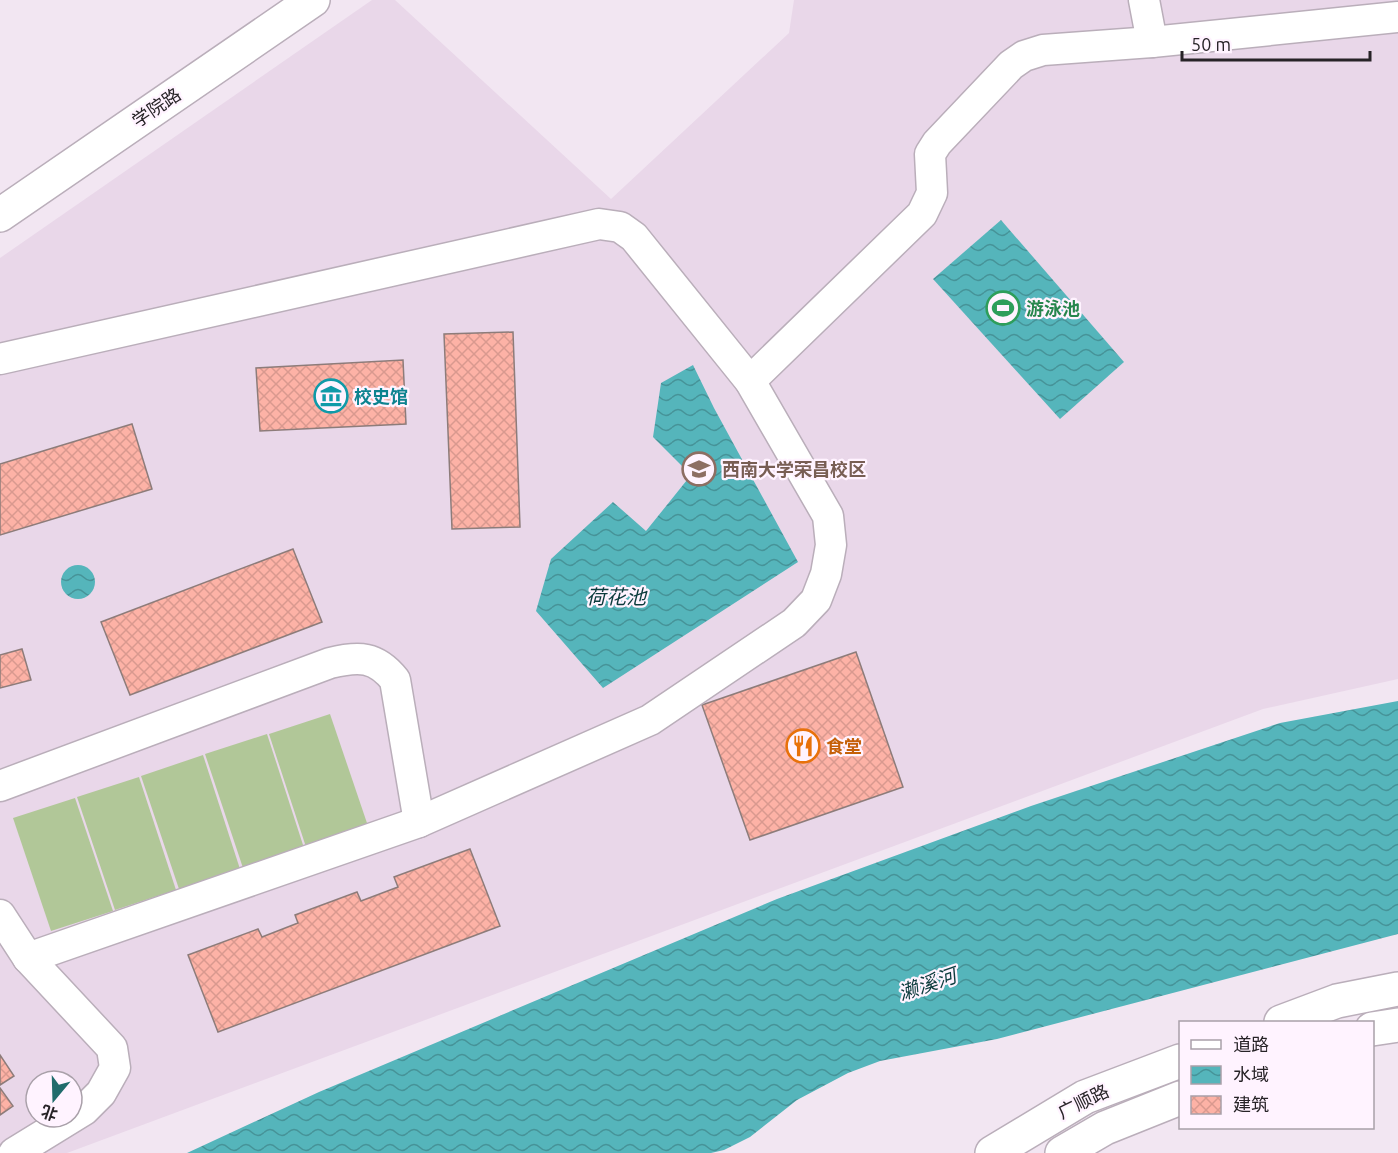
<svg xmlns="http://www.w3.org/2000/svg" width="1398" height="1153" font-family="Ubuntu,'Noto Sans SC',sans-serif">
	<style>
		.built { fill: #e9d7e9; fill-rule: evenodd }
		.garden { fill: #b1c798 }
		.water { fill: url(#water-waves) }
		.building { fill: url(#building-cross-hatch); stroke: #8d7c7a; stroke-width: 1.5 }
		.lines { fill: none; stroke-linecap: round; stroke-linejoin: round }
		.street-casing { stroke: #baaeba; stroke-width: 33 }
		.secondary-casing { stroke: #baaeba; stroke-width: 36 }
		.highway-casing { stroke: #baaeba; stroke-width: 36 }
		.street { stroke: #fff; stroke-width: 30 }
		.secondary { stroke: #fff; stroke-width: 33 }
		.highway { stroke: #fff; stroke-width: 33 }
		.labels { text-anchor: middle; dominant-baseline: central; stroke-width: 4.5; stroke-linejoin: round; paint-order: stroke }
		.street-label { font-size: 18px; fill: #272327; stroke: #fff3ff }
		.leisure-label { font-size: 18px; font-weight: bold; fill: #27864d; stroke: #fff3ff; text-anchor: start }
		.culture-label { font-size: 18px; font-weight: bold; fill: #0d838f; stroke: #fff3ff; text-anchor: start }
		.education-label { font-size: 18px; font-weight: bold; fill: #785e54; stroke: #fff3ff; text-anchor: start }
		.food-label { font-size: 18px; font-weight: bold; fill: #c56008; stroke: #fff3ff; text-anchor: start }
		.water-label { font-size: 20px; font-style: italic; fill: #0c3b3d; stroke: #fff3ff }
	</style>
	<defs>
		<pattern id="water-waves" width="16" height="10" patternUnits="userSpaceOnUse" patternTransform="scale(1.5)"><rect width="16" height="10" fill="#55b5bb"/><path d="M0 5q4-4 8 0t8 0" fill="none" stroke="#469398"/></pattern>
		<pattern id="building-cross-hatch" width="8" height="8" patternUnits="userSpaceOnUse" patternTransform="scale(1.5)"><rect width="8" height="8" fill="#fdb2a6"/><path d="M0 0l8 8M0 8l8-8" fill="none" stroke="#d9998f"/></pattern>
	</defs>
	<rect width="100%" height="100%" fill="#f2e6f2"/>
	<path class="built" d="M372,0H395L611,199L789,33L794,0H1398V679L1263,709L67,1153H0V258ZM36,1081H72V1117H36Z"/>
	<g class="garden">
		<polygon points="330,714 368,826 306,847 269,734"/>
		<polygon points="267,734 304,848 243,868 205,754"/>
		<polygon points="203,755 240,869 179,889 141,776"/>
		<polygon points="139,777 176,890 115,910 77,797"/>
		<polygon points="75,798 113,911 51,931 13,818"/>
	</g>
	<g class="water">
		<polygon points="1001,220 1124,362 1060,419 933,279"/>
		<polygon points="693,365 714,408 798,562 603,688 536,611 551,559 613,502 646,531 691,475 653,437 661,383"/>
		<circle cx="78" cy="582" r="17"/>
		<polygon points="1398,701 1398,934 997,1039 880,1061 848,1073 797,1100 750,1137 724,1150 711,1153 187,1153 319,1092 777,899 1031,806 1280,723"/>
	</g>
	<g class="building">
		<polygon points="513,332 520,527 452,529 444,334"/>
		<polygon points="403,360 406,424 260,431 256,368"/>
		<polygon points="132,424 152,489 0,535 0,464"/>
		<polygon points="293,549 322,622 130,695 101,622"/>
		<polygon points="22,649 31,680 0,688 0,655"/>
		<polygon points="856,652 903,787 750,840 702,705"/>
		<polygon points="470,849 500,926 218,1032 188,955 258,929 262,937 298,923 295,915 357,892 361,901 398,887 394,877"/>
		<polygon points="0,1055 14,1076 0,1085"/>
		<polygon points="0,1088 13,1106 0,1115"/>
	</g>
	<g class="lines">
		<defs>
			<g id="street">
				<polyline points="1144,0 1152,42"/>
				<polyline points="0,359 599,224 620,227 634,237 750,381 828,516 831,545 826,574 816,600 794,623 650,720 419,822 28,958"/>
				<polyline points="750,381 922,214 932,193 930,154 937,143 1011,65 1024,56 1043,50 1152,42 1398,17"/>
				<path d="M0,786L330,663C359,656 376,656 395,680L419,822"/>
				<polyline points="0,915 28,958 112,1048 115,1068 101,1093 84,1110 14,1153"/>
			</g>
			<polyline id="secondary" points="0,215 313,0"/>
			<g id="highway">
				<polyline points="1281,1022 1337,1001 1398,989"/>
				<polyline points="1372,1029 1398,1025"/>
				<polyline points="992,1153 1085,1097 1180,1061"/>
				<polyline points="1062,1153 1105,1128 1180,1098"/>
			</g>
		</defs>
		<use href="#street" class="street-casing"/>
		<use href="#secondary" class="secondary-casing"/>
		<use href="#highway" class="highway-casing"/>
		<use href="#street" class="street"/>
		<use href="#secondary" class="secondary"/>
		<use href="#highway" class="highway"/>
	</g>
	<defs>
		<symbol id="stadium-ring" viewBox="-11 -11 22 22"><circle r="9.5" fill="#fff3ff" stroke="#2e9e5b" stroke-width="1.5"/><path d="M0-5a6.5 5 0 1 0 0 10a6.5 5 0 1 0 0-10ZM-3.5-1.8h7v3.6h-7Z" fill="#2e9e5b"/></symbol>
		<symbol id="museum-ring" viewBox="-11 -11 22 22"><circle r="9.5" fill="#fff3ff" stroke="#0f9aa8" stroke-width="1.5"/><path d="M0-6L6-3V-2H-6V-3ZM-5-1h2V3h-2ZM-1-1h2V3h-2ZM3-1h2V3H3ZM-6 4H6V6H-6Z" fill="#0f9aa8"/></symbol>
		<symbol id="university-ring" viewBox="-11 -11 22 22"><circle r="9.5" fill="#fff3ff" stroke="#8d6e63" stroke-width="1.5"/><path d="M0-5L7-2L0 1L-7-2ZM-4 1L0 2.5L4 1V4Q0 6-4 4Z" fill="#8d6e63"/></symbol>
		<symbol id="restaurant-ring" viewBox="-11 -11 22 22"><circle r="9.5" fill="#fff3ff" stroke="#e8710a" stroke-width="1.5"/><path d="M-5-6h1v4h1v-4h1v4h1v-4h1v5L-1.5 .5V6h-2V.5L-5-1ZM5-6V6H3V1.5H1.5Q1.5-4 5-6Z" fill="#e8710a"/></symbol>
	</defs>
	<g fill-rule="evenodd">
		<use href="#stadium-ring" x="984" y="289" width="38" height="38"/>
		<use href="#museum-ring" x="312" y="377" width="38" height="38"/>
		<use href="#university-ring" x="680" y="450" width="38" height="38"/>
		<use href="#restaurant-ring" x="784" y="727" width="38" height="38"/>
	</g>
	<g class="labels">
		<g class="street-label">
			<text transform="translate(156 107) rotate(-34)">学院路</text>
			<text transform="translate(1083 1101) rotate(-26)">广顺路</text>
		</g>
		<g class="leisure-label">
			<text x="1026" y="308">游泳池</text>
		</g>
		<g class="culture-label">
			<text x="354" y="396">校史馆</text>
		</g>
		<g class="education-label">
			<text x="722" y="469">西南大学荣昌校区</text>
		</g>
		<g class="food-label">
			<text x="826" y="746">食堂</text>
		</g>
		<g class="water-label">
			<text x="616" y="596">荷花池</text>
			<text transform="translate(927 984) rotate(-19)">濑溪河</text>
		</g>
	</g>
	<rect x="1179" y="1021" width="195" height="108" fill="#fff3ff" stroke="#a9a0a9" stroke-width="1.5"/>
	<rect x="1191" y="1040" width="30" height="9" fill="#ffffff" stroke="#a9a0a9" stroke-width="1.5"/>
	<text x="1233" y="1051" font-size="18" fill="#272327">道路</text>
	<rect x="1191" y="1066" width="30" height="18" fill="url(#water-waves)" stroke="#a9a0a9" stroke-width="1.5"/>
	<text x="1233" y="1081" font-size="18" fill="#272327">水域</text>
	<rect x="1191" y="1096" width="30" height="18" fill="url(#building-cross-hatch)" stroke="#a9a0a9" stroke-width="1.5"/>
	<text x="1233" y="1111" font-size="18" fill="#272327">建筑</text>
	<g transform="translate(54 1099) rotate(199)"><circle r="28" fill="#fff3ff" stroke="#a9a0a9" stroke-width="1.5"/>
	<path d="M0-4.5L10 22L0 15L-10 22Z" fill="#206c6c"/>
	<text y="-9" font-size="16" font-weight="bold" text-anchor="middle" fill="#272327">北</text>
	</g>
	<path d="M1182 51v9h188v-9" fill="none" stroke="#272327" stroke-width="3"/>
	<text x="1191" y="51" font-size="18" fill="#272327" stroke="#fff3ff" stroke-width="4.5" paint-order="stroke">50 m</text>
</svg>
